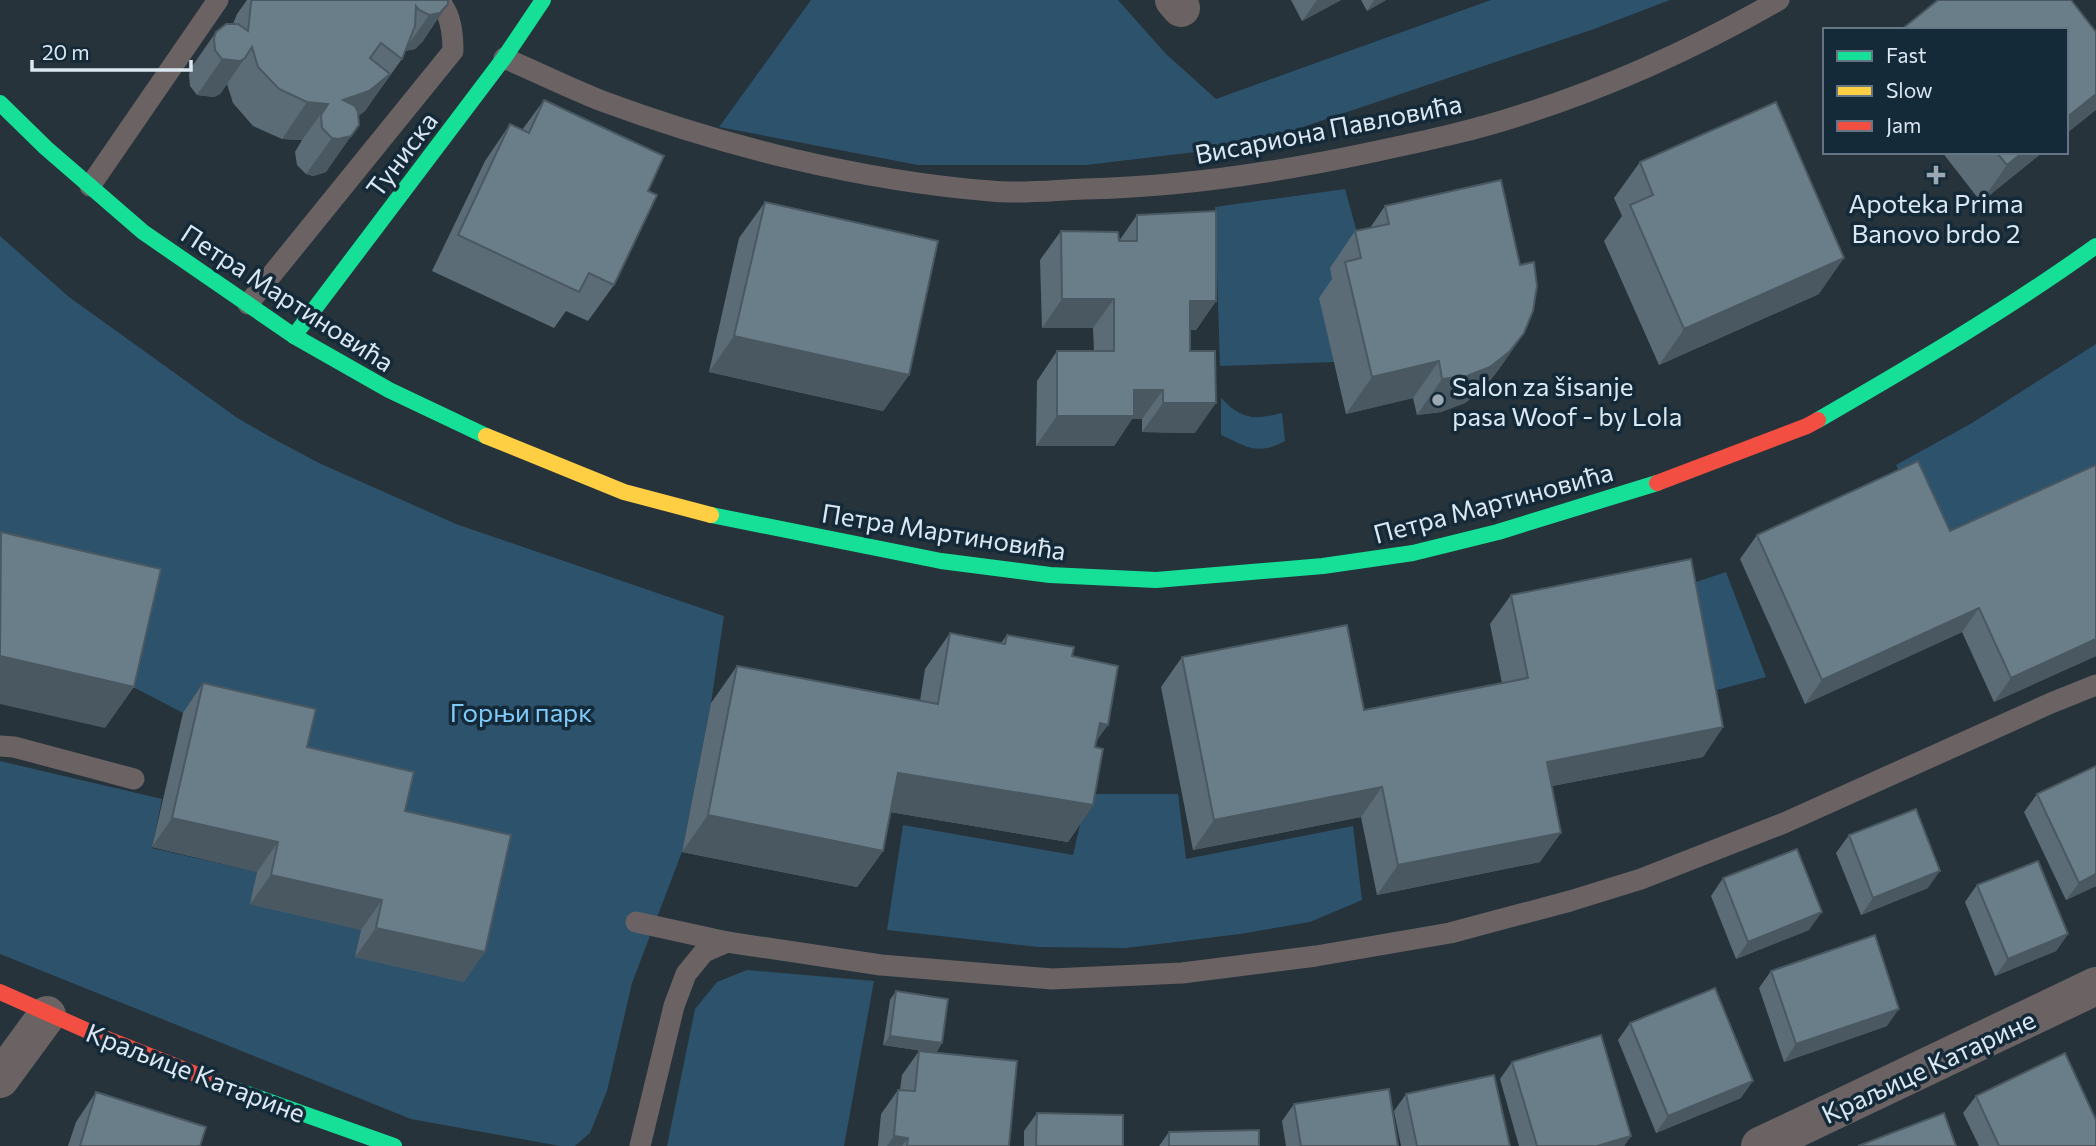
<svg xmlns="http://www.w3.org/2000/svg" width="2096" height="1146" font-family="Commissioner,sans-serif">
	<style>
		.green { fill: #2d526b }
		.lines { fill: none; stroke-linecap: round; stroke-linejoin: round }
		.lane { stroke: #6a6263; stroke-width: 21 }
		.street { stroke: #6a6263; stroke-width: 38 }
		.fast { stroke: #16e098; stroke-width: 16 }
		.slow { stroke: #ffcf43; stroke-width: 16 }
		.jam { stroke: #f24e42; stroke-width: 16 }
		.wall { fill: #5b6c77 }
		.shaded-wall { fill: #4a5861 }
		.building { fill: #6a7e8a; stroke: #4a5861; stroke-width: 2 }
		.poi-dot { fill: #9ca9b2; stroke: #142a39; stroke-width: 2.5 }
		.labels { text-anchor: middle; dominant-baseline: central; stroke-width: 7; stroke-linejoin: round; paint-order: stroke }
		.street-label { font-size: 26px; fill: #dbe8f2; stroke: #142a39 }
		.poi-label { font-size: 26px; fill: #dbe8f2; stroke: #142a39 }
		.park-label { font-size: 26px; fill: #80cafa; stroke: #142a39 }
	</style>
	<rect width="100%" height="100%" fill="#26333b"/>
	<g class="green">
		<polygon points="811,0 1118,0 1166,54 1216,99 1491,0 1670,0 1594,29 1246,146 1086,165 918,165 719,127"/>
		<polygon points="1345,189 1360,243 1336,295 1334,362 1220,366 1215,207"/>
		<polygon points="0,236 69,297 236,417 272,438 319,463 456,524 724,616 711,703 682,852 632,983 607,1091 590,1133 575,1146 560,1146 411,1119 0,954 0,761 162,799 152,848 257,872 251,904 361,930 356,957 464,981 287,777 295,738 183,713 116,678 0,559"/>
		<polygon points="2096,344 2096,503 1935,548 1896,465 1972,423"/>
		<path d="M1221,398C1242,420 1254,420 1282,413L1285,441C1257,456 1248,447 1221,435Z"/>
		<polygon points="1726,572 1766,677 1717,690 1687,585"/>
		<polygon points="1087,794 1178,794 1186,859 1353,826 1362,900 1310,922 1240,934 1126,948 1038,947 887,930 903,825 1073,855"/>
		<polygon points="747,970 874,981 844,1146 667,1146 695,1009 717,982"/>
	</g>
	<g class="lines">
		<g class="lane">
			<path d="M504,58C537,72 569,88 602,101C723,146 862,181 991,191C1021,194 1054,190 1084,189C1181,187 1274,173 1368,153C1420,142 1473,131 1524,114C1612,86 1699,46 1779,0"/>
			<polyline points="90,186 218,0"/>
			<path d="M248,304L453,51C453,33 451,13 438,0"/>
			<polyline points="0,746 14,747 134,779"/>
			<polyline points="636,922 727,942"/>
			<polyline points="640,1146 674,1006 686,974 704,952 727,942 881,965 1052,979 1182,973 1316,956 1450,933 1570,901 1641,879 1784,823 2051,703 2096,685"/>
		</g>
		<g class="street">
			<polyline points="1174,0 1181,8"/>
			<polyline points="0,1079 47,1015"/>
			<polyline points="1760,1146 2096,986"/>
		</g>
		<g class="fast">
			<polyline points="0,103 46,148 143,232 294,336 389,390 486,436"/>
			<polyline points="294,336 504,58 543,0"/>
			<path d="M1818,420C1913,365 2007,310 2096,246"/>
			<polyline points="711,515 941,561 1050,575 1156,580 1323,566 1413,553 1498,532 1657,483"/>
			<polyline points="228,1087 394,1146"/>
		</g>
		<polyline class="slow" points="486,436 624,492 711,515"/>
		<g class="jam">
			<polyline points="1657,483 1807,426 1818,420"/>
			<polyline points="0,992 97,1035 228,1087"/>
		</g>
	</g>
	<g class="wall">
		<polygon points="247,0 448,0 423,41 415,49 405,51 402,59 376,95 365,111 358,116 326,172 313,176 306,174 297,165 295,152 302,140 282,139 253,126 233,103 227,84 220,94 214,97 197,95 190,86 189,74 191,68 216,32 233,24 237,14"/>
		<polygon points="1291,0 1341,0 1302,21"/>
		<polygon points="1361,0 1386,0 1367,11"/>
		<polygon points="544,100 648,191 614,285 588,321 566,311 554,328 432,271 485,161 510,124 522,130"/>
		<polygon points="1942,152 2043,152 1981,202"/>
		<polygon points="1640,162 1819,294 1659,365 1604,241 1622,216 1614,198"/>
		<polygon points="765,202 909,375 883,411 709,372 739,238"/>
		<polygon points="1385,206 1524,333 1499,369 1484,388 1465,403 1441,412 1417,415 1413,398 1346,414 1319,298 1332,279 1330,268 1355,231 1370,228"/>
		<polygon points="1137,215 1216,301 1196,330 1190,330 1190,351 1195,433 1142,432 1142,419 1132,419 1114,446 1036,446 1037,381 1057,351 1094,351 1093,328 1042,328 1040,260 1061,231 1119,241"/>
		<polygon points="2096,465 2096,656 1994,702 1962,632 1805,704 1740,559 1757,535 1950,531"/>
		<polygon points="1511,595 1723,727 1703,757 1552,786 1540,862 1377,895 1361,817 1193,850 1161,687 1182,657 1364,710 1502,683 1490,624"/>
		<polygon points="950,633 1001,643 1007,635 1072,656 1096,741 1095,747 1093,805 1068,842 890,812 883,851 857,887 682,852 711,703 737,666 920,701 925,669"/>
		<polygon points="203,683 307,747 405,811 464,982 355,957 361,930 250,904 257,872 152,847 183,713"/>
		<polygon points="2037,794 2096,886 2066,900 2024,812"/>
		<polygon points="1849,835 1928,888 1861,915 1836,853"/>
		<polygon points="1723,878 1809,930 1736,959 1711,896"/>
		<polygon points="1977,885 2068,934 2056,951 1995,976 1965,902"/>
		<polygon points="1771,971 1887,1026 1784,1062 1759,988"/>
		<polygon points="896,991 942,1043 936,1053 883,1045 890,1000"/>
		<polygon points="1630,1023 1741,1098 1656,1133 1618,1040"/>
		<polygon points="919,1051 1009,1146 878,1146 881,1114 898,1090 900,1090 902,1075"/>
		<polygon points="1512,1062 1631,1136 1624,1146 1519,1146 1500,1079"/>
		<polygon points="96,1092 200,1146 68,1146 76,1122"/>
		<polygon points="1406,1094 1510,1146 1401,1146 1394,1111"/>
		<polygon points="1976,1096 2096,1146 1979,1146 1963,1113"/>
		<polygon points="1294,1104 1398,1146 1286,1146 1282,1121"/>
		<polygon points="1037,1113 1123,1146 1024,1146 1024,1131"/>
		<polygon points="1169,1132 1259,1146 1159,1146"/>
	</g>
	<g class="shaded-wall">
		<polygon points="1317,0 1341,0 1302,21"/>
		<polygon points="1374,0 1386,0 1367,11"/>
		<polygon points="448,4 423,41 415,49 404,51 429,15"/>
		<polygon points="245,58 220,94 214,97 197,95 222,59"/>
		<polygon points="390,74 365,111 344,127 343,100"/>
		<polygon points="2096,94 2096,110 2066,134 2066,118"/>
		<polygon points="307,102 328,104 302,140 282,139"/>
		<polygon points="359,125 326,172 313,176 306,174 332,138"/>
		<polygon points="2023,152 2043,152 1981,202 2007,165"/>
		<polygon points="1844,258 1819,294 1659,365 1684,329"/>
		<polygon points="1062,299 1114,299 1093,328 1042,328"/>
		<polygon points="1190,301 1216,301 1196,330 1169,330"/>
		<polygon points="1524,333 1499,369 1484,388 1465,403 1441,412 1417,415 1442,379"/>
		<polygon points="734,336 909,375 883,411 709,372"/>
		<polygon points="1439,361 1413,398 1346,414 1372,377"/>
		<polygon points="1134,390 1163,390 1142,419 1132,419 1114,446 1036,446 1057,416"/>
		<polygon points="1163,403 1216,403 1195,433 1142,432"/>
		<polygon points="1979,608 1962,632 1805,704 1822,680"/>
		<polygon points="2096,639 2096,656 1994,702 2011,678"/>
		<polygon points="0,656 134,687 105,728 0,704"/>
		<polygon points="1100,723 1108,725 1082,761"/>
		<polygon points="1723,727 1703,757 1526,791 1547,762"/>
		<polygon points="898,773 1093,805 1068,842 872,809"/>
		<polygon points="1382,787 1361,817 1193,850 1214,820"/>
		<polygon points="708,815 883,851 857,887 682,852"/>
		<polygon points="172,818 278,842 257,872 152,847"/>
		<polygon points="1561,833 1540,862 1377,895 1398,865"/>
		<polygon points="1940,871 1928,888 1861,915 1873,898"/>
		<polygon points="2096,874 2096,886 2066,900 2079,883"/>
		<polygon points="271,875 382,900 361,930 250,904"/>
		<polygon points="1822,912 1809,930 1736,959 1748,942"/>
		<polygon points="376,928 485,952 464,982 355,957"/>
		<polygon points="2068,934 2056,951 1995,976 2008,959"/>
		<polygon points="1899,1009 1887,1026 1784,1062 1796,1044"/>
		<polygon points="890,1036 942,1043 936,1053 883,1045"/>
		<polygon points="1753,1081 1741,1098 1656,1133 1668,1116"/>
		<polygon points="894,1136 908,1138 902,1146 887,1146"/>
		<polygon points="1631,1136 1624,1146 1597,1146"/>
	</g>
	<g class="building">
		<polygon points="252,0 448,0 448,4 440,13 429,15 419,10 416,6 415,26 402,59 381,43 370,58 390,74 369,91 343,100 355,106 358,112 359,125 351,136 338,139 332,138 322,128 321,115 328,104 307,102 279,89 258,67 252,47 245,58 240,61 222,59 215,50 214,38 216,32 226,24 238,24 248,31 251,3"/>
		<polygon points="1938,0 2071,0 2096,32 2096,94 2066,118 2066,30 1901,30"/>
		<polygon points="544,100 664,156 648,191 657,195 614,285 589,273 579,292 458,235 510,124 529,133"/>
		<polygon points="1776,102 1844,258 1684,329 1630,205 1653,195 1640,162"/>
		<polygon points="1996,152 2023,152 2007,165"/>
		<polygon points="1501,180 1520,265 1534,262 1537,286 1533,311 1524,333 1509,352 1490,367 1467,376 1442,379 1439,361 1372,377 1345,262 1361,258 1355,231 1389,224 1385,206"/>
		<polygon points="765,202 938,241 909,375 734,336"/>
		<polygon points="1216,211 1216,301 1190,301 1190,351 1215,351 1216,403 1163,403 1163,390 1134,390 1134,416 1057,416 1057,351 1114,351 1114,299 1062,299 1061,231 1118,232 1119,241 1137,241 1137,215"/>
		<polygon points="1918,461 1950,531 2096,465 2096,639 2011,678 1979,608 1822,680 1757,535"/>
		<polygon points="1,532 161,569 134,687 0,656"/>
		<polygon points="1691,559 1723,727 1547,762 1561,833 1398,865 1382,787 1214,820 1182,657 1347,625 1364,710 1528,678 1511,595"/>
		<polygon points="950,633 1005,644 1007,635 1074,647 1072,656 1118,666 1108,725 1100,723 1095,747 1103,749 1093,805 898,773 883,851 708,815 737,666 938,704"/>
		<polygon points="203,683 316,709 307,747 414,772 405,811 511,835 485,952 376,928 382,900 271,875 278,842 172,818"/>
		<polygon points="2096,766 2096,874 2079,883 2037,794"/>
		<polygon points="1916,809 1940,871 1873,898 1849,835"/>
		<polygon points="1797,849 1822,912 1748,942 1723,878"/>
		<polygon points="2038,861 2068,934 2008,959 1977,885"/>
		<polygon points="1875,935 1899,1009 1796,1044 1771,971"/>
		<polygon points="1715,988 1753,1081 1668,1116 1630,1023"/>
		<polygon points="896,991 948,999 942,1043 890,1036"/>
		<polygon points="1601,1035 1631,1136 1597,1146 1537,1146 1512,1062"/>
		<polygon points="919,1051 1017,1061 1009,1146 907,1146 908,1138 894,1136 898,1090 915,1091"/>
		<polygon points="2065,1053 2096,1120 2096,1146 1999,1146 1976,1096"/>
		<polygon points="1494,1075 1510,1146 1417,1146 1406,1094"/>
		<polygon points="1389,1089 1398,1146 1301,1146 1294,1104"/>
		<polygon points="96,1092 206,1127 200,1146 80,1146"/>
		<polygon points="1037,1113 1123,1115 1123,1146 1036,1146"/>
		<polygon points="1944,1113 1956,1146 1858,1146"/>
		<polygon points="1259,1130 1259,1146 1169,1146 1169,1132"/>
	</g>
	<g class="poi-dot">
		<path d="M1932.5 164.5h7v7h7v7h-7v7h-7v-7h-7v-7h7z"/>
		<circle cx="1438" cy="400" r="7"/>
	</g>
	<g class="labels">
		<g class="street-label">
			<text transform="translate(1328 128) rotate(-11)">Висариона Павловића</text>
			<text transform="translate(401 154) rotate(-53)">Туниска</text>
			<text transform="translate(288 297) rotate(33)">Петра Мартиновића</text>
			<text transform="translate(1493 502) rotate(-15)">Петра Мартиновића</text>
			<text transform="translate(944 531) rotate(9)">Петра Мартиновића</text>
			<text transform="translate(1928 1066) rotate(-25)">Краљице Катарине</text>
			<text transform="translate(196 1072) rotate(21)">Краљице Катарине</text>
		</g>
		<g class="poi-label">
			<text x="1936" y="202">Apoteka Prima<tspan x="1936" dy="30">Banovo brdo 2</tspan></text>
			<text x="1452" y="385" text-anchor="start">Salon za šisanje<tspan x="1452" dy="30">pasa Woof - by Lola</tspan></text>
		</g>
		<g class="park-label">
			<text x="521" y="711">Горњи парк</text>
		</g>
	</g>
	<rect x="1823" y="28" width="245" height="126" fill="#142a39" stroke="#647683" stroke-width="2"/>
	<rect x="1837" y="51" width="35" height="10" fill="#16e098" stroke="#647683" stroke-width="2"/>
	<text x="1886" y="63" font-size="21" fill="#dbe8f2">Fast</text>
	<rect x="1837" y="86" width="35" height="10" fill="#ffcf43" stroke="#647683" stroke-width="2"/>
	<text x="1886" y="98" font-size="21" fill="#dbe8f2">Slow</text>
	<rect x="1837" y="121" width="35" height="10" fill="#f24e42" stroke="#647683" stroke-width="2"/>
	<text x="1886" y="133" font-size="21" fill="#dbe8f2">Jam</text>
	<path d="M32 60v10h159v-10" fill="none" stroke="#dbe8f2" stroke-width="3.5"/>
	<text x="42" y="60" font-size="21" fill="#dbe8f2" stroke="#142a39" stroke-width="5" paint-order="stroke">20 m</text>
</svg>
